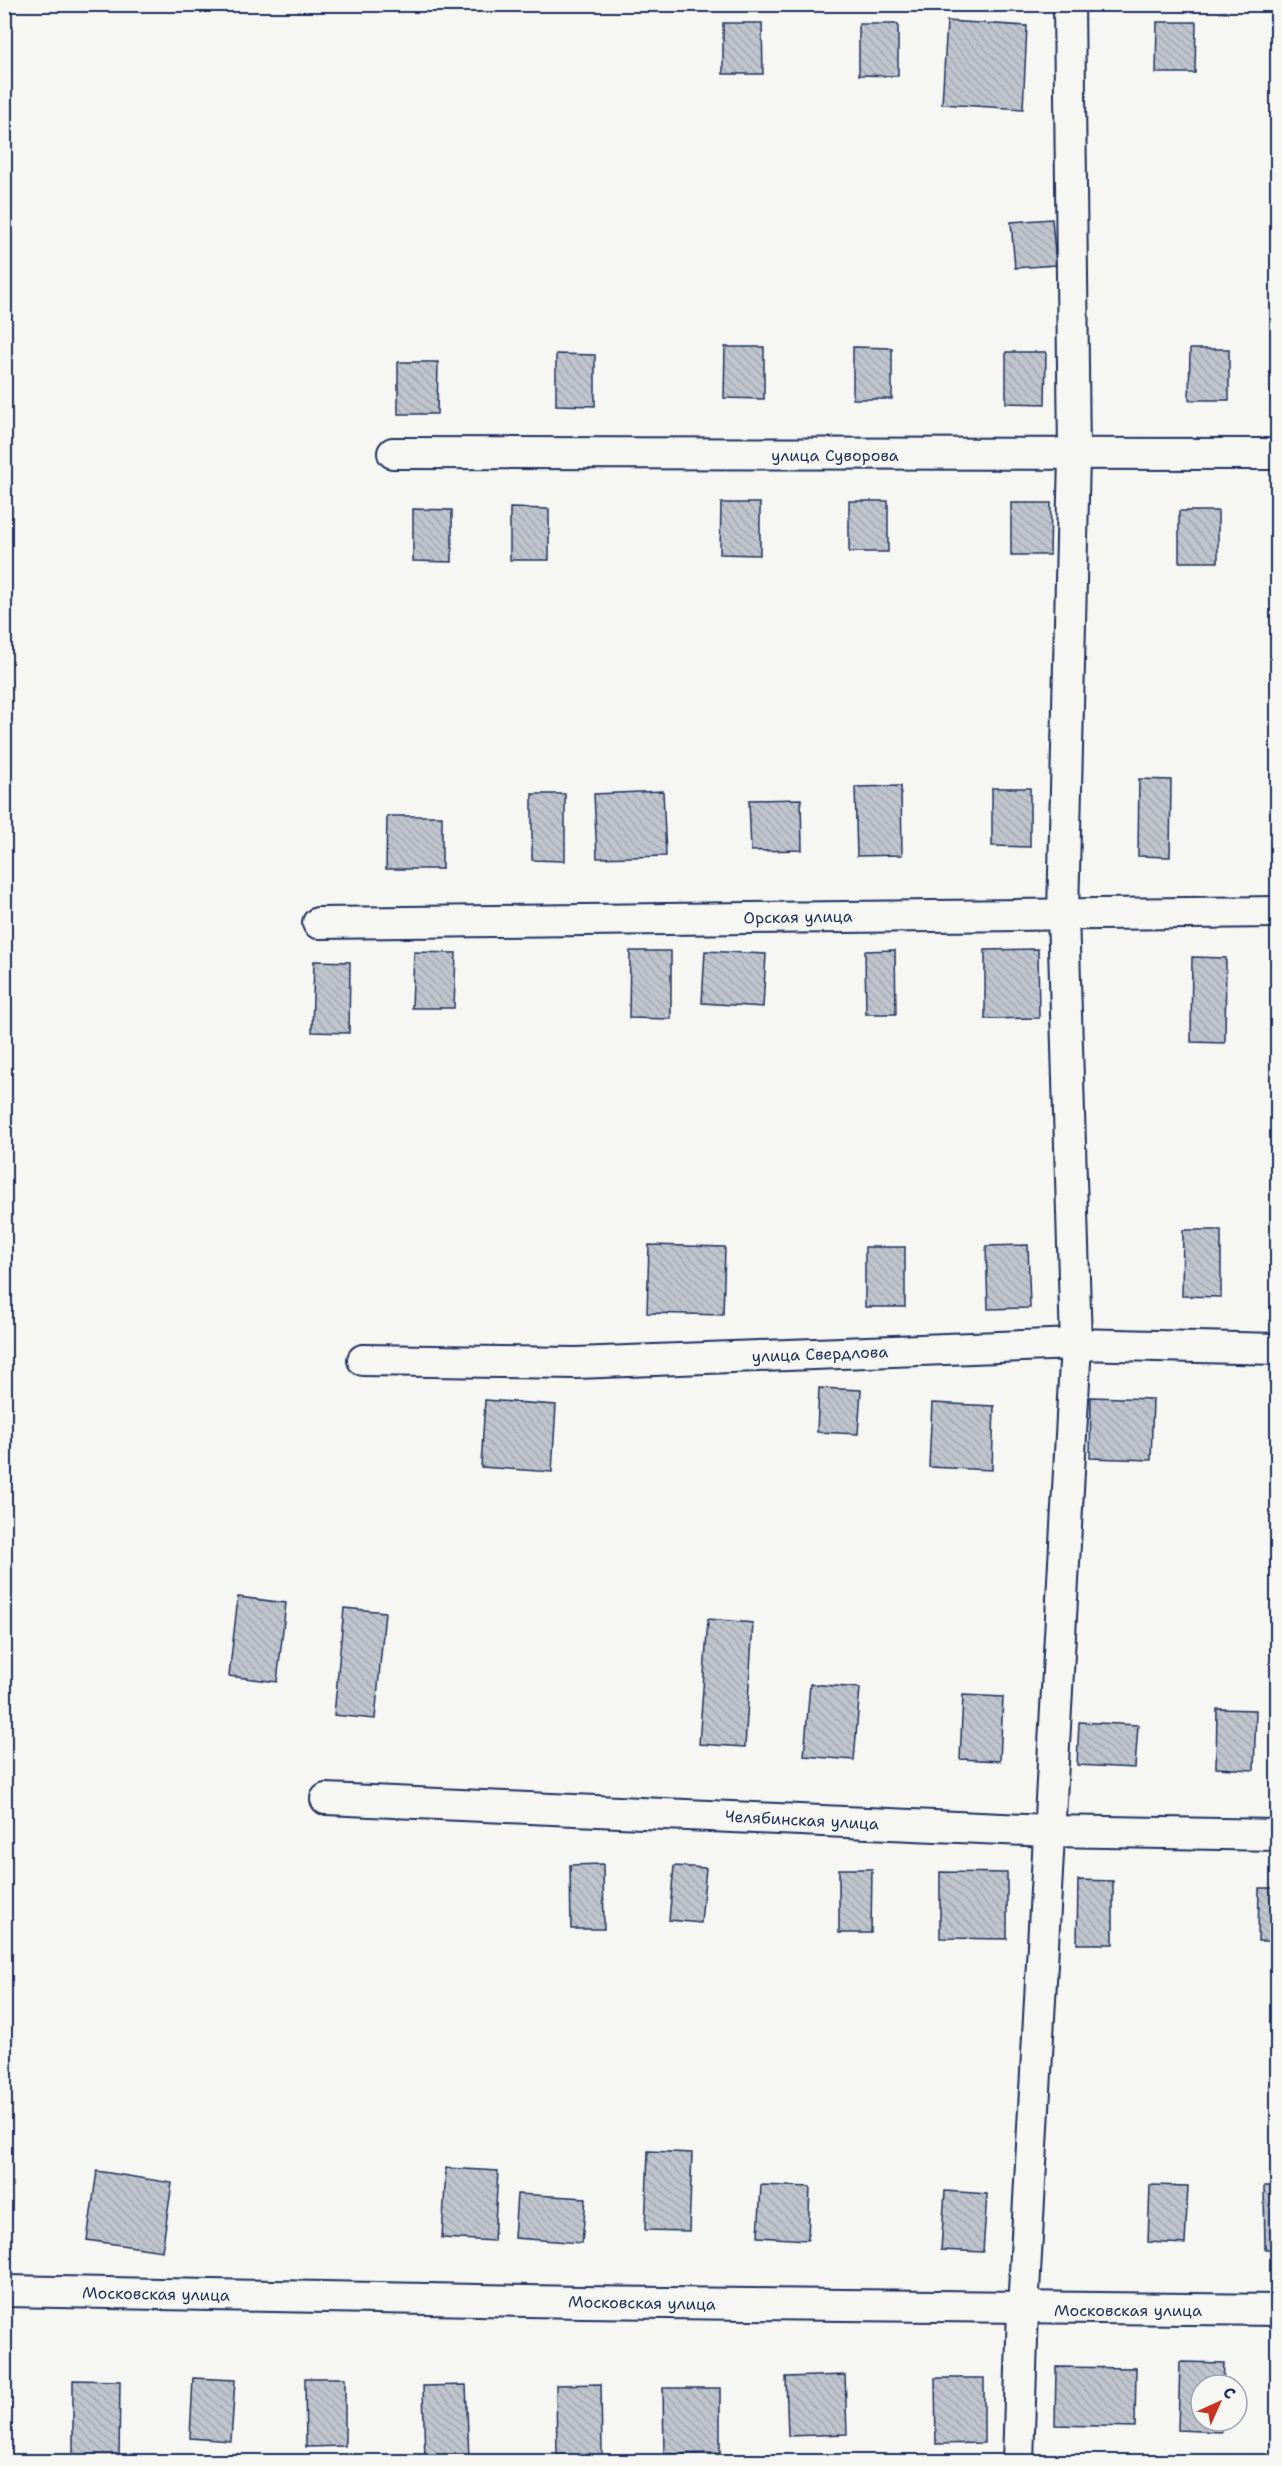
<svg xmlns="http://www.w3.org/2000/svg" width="1282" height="2466" font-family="'Shantell Sans',sans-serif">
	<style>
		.building { fill: url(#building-back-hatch); stroke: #1b2f5e; stroke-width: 1.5 }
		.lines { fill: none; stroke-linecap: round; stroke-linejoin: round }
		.street-casing { stroke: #1b2f5e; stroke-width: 34 }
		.street { stroke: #f6f6f2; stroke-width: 30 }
		.labels { text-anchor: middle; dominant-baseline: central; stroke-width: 5; stroke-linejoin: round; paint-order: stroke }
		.street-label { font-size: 16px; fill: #1b2f5e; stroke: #f6f6f2 }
	</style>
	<defs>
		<pattern id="building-back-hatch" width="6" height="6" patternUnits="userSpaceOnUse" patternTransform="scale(1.5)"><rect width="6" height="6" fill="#c0c4cd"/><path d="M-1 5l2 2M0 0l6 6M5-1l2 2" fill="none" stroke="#a4a9b2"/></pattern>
	</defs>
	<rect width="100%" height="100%" fill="#f6f6f2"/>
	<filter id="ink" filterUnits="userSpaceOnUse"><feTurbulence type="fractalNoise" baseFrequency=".0167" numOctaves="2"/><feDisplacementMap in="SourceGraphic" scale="12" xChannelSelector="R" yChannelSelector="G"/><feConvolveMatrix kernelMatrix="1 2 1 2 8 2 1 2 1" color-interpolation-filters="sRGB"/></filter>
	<g filter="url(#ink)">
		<g class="building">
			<polygon points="947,21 1027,26 1023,109 942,104"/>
			<polygon points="1157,22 1196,22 1195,73 1156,73"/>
			<polygon points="723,23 762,23 763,74 723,74"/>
			<polygon points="859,24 898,24 898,76 859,75"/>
			<polygon points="1052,219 1056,265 1015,268 1011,222"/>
			<polygon points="725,347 764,347 764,399 724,398"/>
			<polygon points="853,347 892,348 892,399 853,399"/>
			<polygon points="1272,348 1278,348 1278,399 1271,399"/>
			<polygon points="1190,349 1229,349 1229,400 1189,400"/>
			<polygon points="1006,352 1046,352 1045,404 1006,403"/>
			<polygon points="556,354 595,355 595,406 556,405"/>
			<polygon points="398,362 438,362 437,414 398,414"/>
			<rect x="849" y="501" width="39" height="51"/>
			<polygon points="721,503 760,503 760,555 720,554"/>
			<polygon points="1011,503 1051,503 1050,555 1011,555"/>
			<polygon points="510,508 549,509 549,560 510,560"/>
			<polygon points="413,509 452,510 452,562 413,561"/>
			<rect x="1179" y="511" width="39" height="51"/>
			<polygon points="1139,779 1171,780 1170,857 1138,856"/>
			<polygon points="901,786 902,855 857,856 855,787"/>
			<polygon points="992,788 1030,788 1030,847 992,846"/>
			<polygon points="663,791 666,856 597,858 594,794"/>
			<polygon points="532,794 565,794 565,861 532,860"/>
			<polygon points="801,799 802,850 751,851 749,800"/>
			<polygon points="387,816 442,816 442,869 386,869"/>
			<polygon points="1038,949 1039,1018 985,1019 985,950"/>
			<polygon points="895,950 896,1014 866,1014 865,951"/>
			<polygon points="630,951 671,951 671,1019 629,1018"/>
			<polygon points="705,951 766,954 763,1007 702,1003"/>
			<polygon points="414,952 456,953 454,1008 412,1008"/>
			<polygon points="1192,957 1226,958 1225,1043 1191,1042"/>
			<polygon points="314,961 350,962 349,1033 312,1032"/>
			<polygon points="1183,1230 1221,1230 1221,1297 1182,1296"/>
			<polygon points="649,1245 725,1247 723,1315 647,1313"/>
			<polygon points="1028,1245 1030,1308 988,1309 986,1246"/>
			<rect x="865" y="1247" width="40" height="60"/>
			<polygon points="819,1388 861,1390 858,1434 817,1432"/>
			<polygon points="1091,1397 1153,1399 1151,1460 1090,1458"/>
			<polygon points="485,1400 556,1405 552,1472 481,1467"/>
			<polygon points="932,1403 994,1406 992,1470 929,1467"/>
			<polygon points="238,1597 286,1603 277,1682 229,1676"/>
			<polygon points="344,1608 385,1612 375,1719 334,1715"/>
			<polygon points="708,1619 753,1623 745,1747 699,1744"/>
			<polygon points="810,1684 860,1688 854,1760 804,1756"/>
			<polygon points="963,1695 1003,1697 1000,1761 960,1759"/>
			<polygon points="1217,1709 1256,1710 1254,1770 1216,1768"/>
			<polygon points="1079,1722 1138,1725 1135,1768 1077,1765"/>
			<polygon points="603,1864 604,1929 571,1929 570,1865"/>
			<polygon points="674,1866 706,1868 701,1923 669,1920"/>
			<polygon points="839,1869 872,1869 871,1933 839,1933"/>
			<polygon points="940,1872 1007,1873 1007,1939 940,1938"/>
			<polygon points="1078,1880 1113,1881 1113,1944 1077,1944"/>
			<polygon points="1259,1888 1278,1888 1278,1941 1258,1941"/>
			<polygon points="648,2151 692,2153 689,2231 645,2230"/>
			<polygon points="446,2168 498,2171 494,2241 442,2238"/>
			<polygon points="97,2171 172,2183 162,2251 87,2240"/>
			<polygon points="761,2185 810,2187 808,2240 758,2237"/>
			<polygon points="1150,2185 1188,2186 1185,2244 1148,2242"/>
			<polygon points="1264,2186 1278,2186 1278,2249 1265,2249"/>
			<polygon points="945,2191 987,2194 983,2252 941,2250"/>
			<polygon points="517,2194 586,2198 582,2243 514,2238"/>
			<polygon points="1180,2362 1224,2363 1223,2385 1201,2385 1201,2421 1222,2421 1222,2432 1178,2430"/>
			<polygon points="1056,2367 1136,2368 1135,2427 1055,2425"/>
			<polygon points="845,2375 847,2434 788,2436 786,2377"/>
			<polygon points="193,2378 235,2380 231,2441 190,2438"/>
			<polygon points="305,2378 345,2378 345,2446 306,2447"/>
			<polygon points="935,2378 984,2378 984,2443 936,2444"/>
			<polygon points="73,2380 120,2381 119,2459 73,2458"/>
			<polygon points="601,2384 602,2455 557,2455 556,2385"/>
			<polygon points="466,2385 469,2460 425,2461 423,2386"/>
			<polygon points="663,2388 720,2388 720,2453 664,2454"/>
		</g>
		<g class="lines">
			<defs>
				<g id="street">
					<polyline points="393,453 1278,454"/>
					<polyline points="318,923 1278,912"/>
					<polyline points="363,1360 576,1363 1076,1344 1278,1349"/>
					<polyline points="326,1799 1049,1831 1278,1835"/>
					<polyline points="6,2291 582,2302 1278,2310"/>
					<polyline points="1018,2462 1023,2309 1076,1344 1063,914 1074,456 1069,4"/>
				</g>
			</defs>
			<use href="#street" class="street-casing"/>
			<use href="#street" class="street"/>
		</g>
	</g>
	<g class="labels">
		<g class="street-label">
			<text x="835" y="455">улица Суворова</text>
			<text transform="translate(798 917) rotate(-1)">Орская улица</text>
			<text transform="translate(820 1354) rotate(-2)">улица Свердлова</text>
			<text transform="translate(802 1820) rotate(3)">Челябинская улица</text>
			<text transform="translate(156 2294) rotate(1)">Московская улица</text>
			<text transform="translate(642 2303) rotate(1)">Московская улица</text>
			<text x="1128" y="2310">Московская улица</text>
		</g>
	</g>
	<rect width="1282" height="2466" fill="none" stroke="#f6f6f2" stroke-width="24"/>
	<rect x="12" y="12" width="1258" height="2442" fill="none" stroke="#1b2f5e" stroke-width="2" filter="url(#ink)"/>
	<g transform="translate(1219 2403) rotate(45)"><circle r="28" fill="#f6f6f2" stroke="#9ea6b7" stroke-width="1.5"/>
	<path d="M0-4.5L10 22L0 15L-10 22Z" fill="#c8321e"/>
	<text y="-9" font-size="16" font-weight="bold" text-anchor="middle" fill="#1b2f5e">С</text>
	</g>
</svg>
